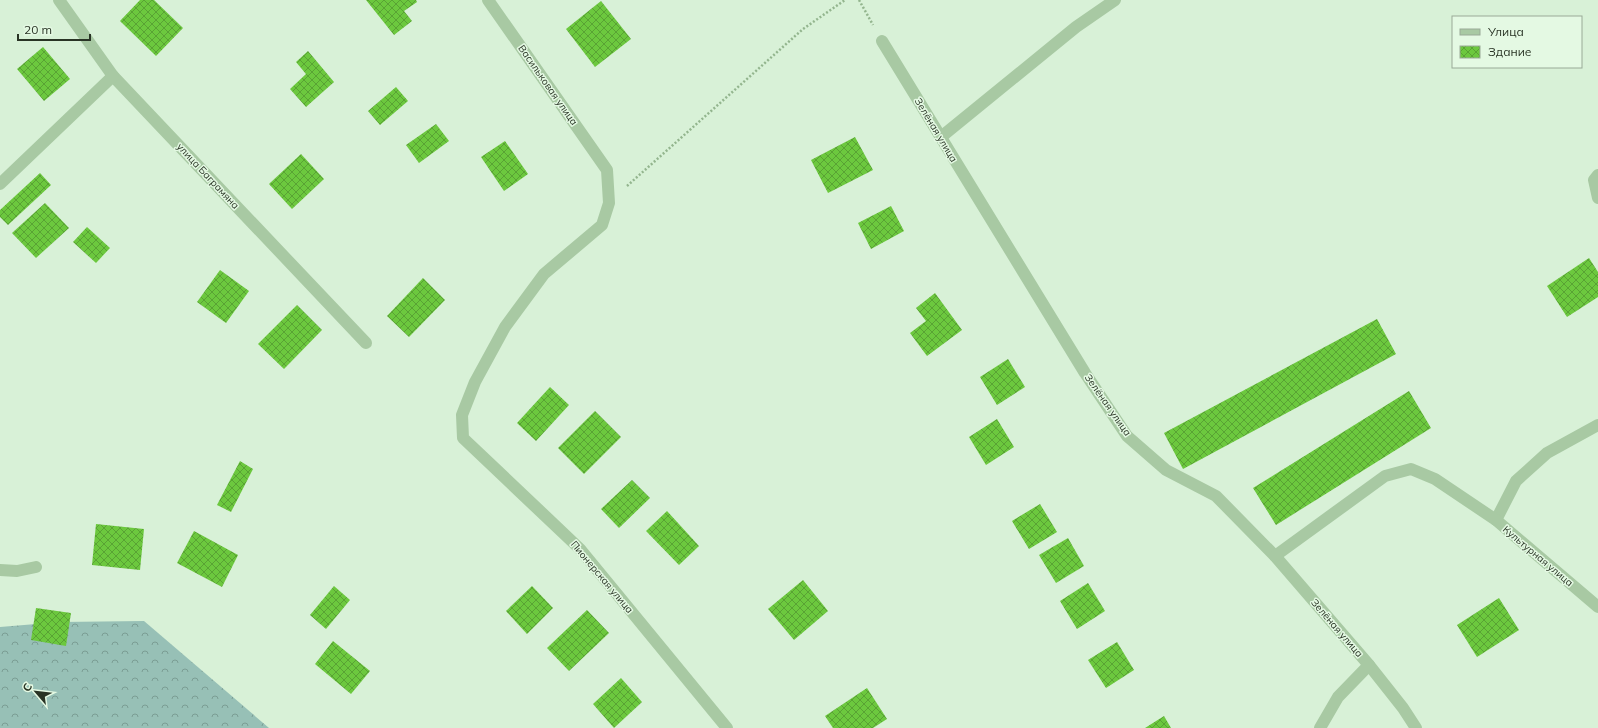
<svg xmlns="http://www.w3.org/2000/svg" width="1598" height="728" font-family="Mulish,sans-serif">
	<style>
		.forest { fill: url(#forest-crowns) }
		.building { fill: url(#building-cross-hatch) }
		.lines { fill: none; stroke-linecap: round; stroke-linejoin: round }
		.path { stroke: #93b58e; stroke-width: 2.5; stroke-dasharray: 2 2; stroke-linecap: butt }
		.minor { stroke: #a8c9a3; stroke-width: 12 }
		.labels { text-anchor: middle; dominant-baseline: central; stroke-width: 3; stroke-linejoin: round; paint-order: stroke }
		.street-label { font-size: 10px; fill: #293425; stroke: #e4f9e3 }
	</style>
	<defs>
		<pattern id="forest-crowns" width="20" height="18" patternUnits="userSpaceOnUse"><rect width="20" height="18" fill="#97c0b6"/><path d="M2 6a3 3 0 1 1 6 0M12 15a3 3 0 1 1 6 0" fill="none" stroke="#7b9d94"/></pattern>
		<pattern id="building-cross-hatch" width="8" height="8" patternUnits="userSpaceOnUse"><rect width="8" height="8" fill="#6cc83e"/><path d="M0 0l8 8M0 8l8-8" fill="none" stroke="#59a334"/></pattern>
	</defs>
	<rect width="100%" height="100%" fill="#d8f1d7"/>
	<polygon class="forest" points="144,621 269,728 0,728 0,627 60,622"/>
	<g class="building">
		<polygon points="140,0 154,0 183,28 156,56 120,21"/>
		<polygon points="366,0 416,0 417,2 404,11 412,21 394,35"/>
		<polygon points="601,1 631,39 595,67 566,29"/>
		<polygon points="43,47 70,79 44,101 17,69"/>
		<polygon points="308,51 334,82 306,107 290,89 306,74 296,62"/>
		<polygon points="396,87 408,101 380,125 368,111"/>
		<polygon points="436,124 449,141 419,163 406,145"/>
		<polygon points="855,137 873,170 828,193 811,160"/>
		<polygon points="505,141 528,174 504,191 481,157"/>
		<polygon points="301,154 324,179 292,209 269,184"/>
		<polygon points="40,173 51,185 8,225 0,217 0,210"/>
		<polygon points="45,203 69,228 36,258 12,233"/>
		<polygon points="891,206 904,231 871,249 858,223"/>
		<polygon points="87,227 110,248 96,263 73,242"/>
		<polygon points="1589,258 1598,272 1598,297 1567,317 1547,286"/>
		<polygon points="220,270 249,291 226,323 197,302"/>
		<polygon points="423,278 445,300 409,337 387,316"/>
		<polygon points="935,293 962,330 927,356 910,333 926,321 916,308"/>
		<polygon points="297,305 322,330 284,369 258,344"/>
		<polygon points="1377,319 1396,354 1183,469 1164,433"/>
		<polygon points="1008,359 1025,387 997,405 980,377"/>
		<polygon points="550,387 569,405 536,441 517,423"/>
		<polygon points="1409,391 1431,428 1276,525 1253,488"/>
		<polygon points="595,411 621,437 584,474 558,448"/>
		<polygon points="997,419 1014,447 986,465 969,437"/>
		<polygon points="240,461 253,469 231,512 217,505"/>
		<polygon points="632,480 650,498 619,528 601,509"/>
		<polygon points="1040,504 1057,532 1029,549 1012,521"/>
		<polygon points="667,511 699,546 679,565 646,531"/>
		<polygon points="96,524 144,529 140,570 92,565"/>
		<polygon points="194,531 238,555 222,587 177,563"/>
		<polygon points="1068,538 1084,566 1056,583 1039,555"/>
		<polygon points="803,580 828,611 794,640 768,609"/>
		<polygon points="1088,583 1105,611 1077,629 1060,601"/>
		<polygon points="334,586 350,600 326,629 310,615"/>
		<polygon points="532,586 553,608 527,634 506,611"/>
		<polygon points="1499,598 1519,630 1477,657 1457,625"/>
		<polygon points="36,608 71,613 66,646 31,640"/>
		<polygon points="587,610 609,633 569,671 547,648"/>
		<polygon points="333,641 370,671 351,694 315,664"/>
		<polygon points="1117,642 1134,670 1106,688 1088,660"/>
		<polygon points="621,678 642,702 614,728 593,704"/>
		<polygon points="867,688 887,719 873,728 833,728 825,716"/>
		<polygon points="1164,716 1171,728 1145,728"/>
	</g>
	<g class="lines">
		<g class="path">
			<polyline points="859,0 873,25"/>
			<polyline points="627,186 803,29 845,0"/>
		</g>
		<g class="minor">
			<polyline points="59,0 113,76 366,343"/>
			<polyline points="488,0 607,170 609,203 602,225 544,274 505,327 475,382 462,415 463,438 580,549 727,728"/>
			<polyline points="882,41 1085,373 1127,436 1166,470 1216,496 1275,556 1369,665 1403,708 1416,728"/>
			<polyline points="941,137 1076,27 1115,0"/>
			<polyline points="1598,175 1594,180 1598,198"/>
			<polyline points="0,184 113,76"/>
			<polyline points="1496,520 1516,481 1547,453 1598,425"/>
			<polyline points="1275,556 1385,476 1411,469 1435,479 1496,520 1598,607"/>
			<polyline points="0,570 17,571 36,567"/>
			<polyline points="1320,728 1338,697 1369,665"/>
		</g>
	</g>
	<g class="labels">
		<g class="street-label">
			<text transform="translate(548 85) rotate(55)">Васильковая улица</text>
			<text transform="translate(936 130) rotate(59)">Зелёная улица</text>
			<text transform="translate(208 176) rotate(47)">улица Баграмяна</text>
			<text transform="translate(1108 405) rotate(55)">Зелёная улица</text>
			<text transform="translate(1538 556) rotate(40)">Культурная улица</text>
			<text transform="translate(602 577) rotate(50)">Пионерская улица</text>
			<text transform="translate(1337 628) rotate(49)">Зелёная улица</text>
		</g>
	</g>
	<rect x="1452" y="16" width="130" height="52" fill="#e4f9e3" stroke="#99aa97"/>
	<rect x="1460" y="29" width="20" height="6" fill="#a8c9a3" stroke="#99aa97"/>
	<text x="1488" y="36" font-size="12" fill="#293425">Улица</text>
	<rect x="1460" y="46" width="20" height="12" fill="url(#building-cross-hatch)" stroke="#99aa97"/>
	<text x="1488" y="56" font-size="12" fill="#293425">Здание</text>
	<g transform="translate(36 692) rotate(298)" stroke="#e4f9e3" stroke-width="3" paint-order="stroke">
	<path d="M0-3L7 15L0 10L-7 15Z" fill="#293425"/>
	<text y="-6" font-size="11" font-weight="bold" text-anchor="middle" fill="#293425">С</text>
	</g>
	<path d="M18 34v6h72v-6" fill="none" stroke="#293425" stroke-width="2"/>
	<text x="24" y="34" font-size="12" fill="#293425" stroke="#e4f9e3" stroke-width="3" paint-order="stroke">20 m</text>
</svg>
